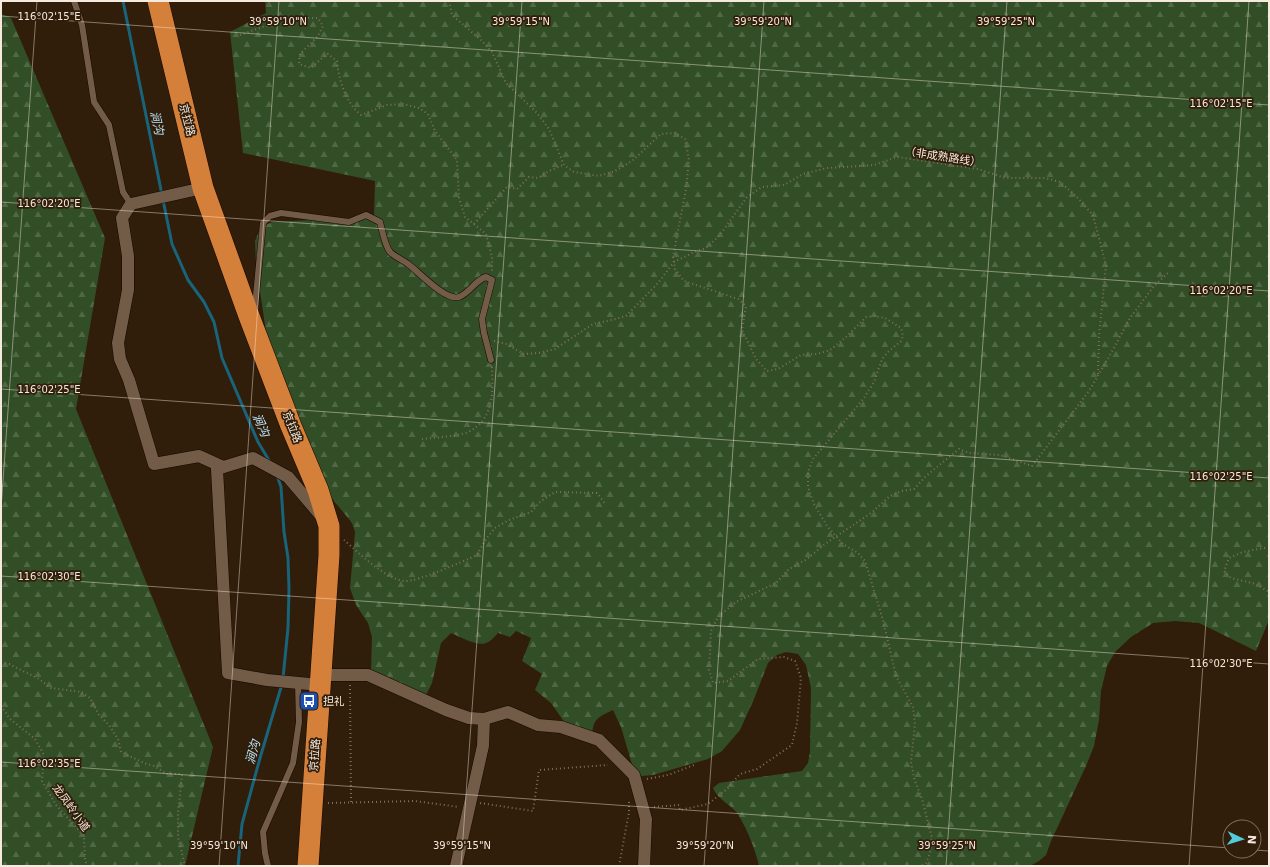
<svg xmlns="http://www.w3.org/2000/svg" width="1270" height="867" font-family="'DejaVu Sans','Noto Sans SC',sans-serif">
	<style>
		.forest { fill: url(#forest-firs) }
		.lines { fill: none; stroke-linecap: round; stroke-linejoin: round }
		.stream { stroke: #17647b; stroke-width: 3 }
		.lane-casing { stroke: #170700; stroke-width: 7 }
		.street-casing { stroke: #170700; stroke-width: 13 }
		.highway-casing { stroke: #170700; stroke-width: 22 }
		.path { stroke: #806f5f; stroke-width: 2; stroke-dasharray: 1 3; stroke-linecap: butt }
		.lane { stroke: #725c48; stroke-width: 6 }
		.street { stroke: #725c48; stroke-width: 12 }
		.highway { stroke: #d5803a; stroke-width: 21 }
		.ticks { fill: none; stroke: #f6e9dd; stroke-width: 1; stroke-opacity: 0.45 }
		.labels { text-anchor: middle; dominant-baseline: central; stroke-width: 3.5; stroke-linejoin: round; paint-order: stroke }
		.street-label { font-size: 11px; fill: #f6e9dd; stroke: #301d0a }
		.poi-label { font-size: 11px; fill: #f6e9dd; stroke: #301d0a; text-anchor: start }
		.water-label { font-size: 12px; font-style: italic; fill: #b7e3f4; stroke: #301d0a }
		.ticks-label { font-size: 10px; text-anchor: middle; fill: #f6e9dd; stroke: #301d0a; stroke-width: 3.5; stroke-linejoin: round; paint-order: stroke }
	</style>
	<defs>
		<pattern id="forest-firs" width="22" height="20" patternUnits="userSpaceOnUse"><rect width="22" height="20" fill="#324e26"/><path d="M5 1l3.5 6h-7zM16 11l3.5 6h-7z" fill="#506845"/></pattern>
	</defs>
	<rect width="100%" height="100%" fill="#301d0a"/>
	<g class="forest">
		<path d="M265,1H1269V620L1256,651L1199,623L1175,621L1153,623L1131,637L1115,652L1107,666L1101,691L1099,720L1094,746L1086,766L1051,841L1046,855L1039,861L1030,866H759C756,851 746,826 737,813C730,804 717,799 713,788L719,783L802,771L808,763L810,752L811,688L806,665L798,654L786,652L777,655L768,663L754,699L740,730L722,751L708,759L653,775L641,776L634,771L621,727L613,710C594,719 594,719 591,740L565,723L551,703L535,690L542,674L522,661L531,638L516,631L510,637L498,633C495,636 492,640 488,642C480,648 460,637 451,633L441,643L432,683L425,697L371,671L372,637L368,623L356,605L350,588L355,532L352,523L326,491L266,332L256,263L255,241L261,227L272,222L374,217L375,181L243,153L230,32L266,13Z"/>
		<polygon points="1,14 11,18 105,238 76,409 213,747 185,866 1,866"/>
	</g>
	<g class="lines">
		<g class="stream">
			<polyline points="123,1 162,195"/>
			<polyline points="163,200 172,244 188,280 204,302 214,322 222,358 258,442 270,462"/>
			<polyline points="277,475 281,487 284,532 288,558 289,589 288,628 283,678"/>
			<polyline points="238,866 242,824 260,758 282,684"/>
		</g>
		<defs>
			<g id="lane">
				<polyline points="74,1 82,25 94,102 109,125 123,192 131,204"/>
				<path d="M253,310L255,306L263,223L270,216L281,213L349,222L366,215L380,222C382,230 385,246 390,252C395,257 403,260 408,264C419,272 445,301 459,297C470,293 475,280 486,277L492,280L482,319L484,333L491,360"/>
				<polyline points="268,866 265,853 263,832 293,763 299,722 298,683"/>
			</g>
			<g id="street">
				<polyline points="203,188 131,204 122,218 128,256 128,290 118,343 120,359 129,380 154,464 199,456 223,467"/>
				<polyline points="321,675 368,675 446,710 469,718 484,719 508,712 538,725 561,727 599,740 634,775 646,819 644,866"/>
				<polyline points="320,685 267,680 228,673 217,469 253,458 288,477 322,517"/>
				<polyline points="456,866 483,746 484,719"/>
			</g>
			<polyline id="highway" points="158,1 203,188 249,316 291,426 318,490 329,526 329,555 308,866"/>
		</defs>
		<use href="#lane" class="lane-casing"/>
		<use href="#street" class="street-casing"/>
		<use href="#highway" class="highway-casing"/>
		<g class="path">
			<polyline points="449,1 452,15 482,41 492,52 506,83 537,113 549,129 564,165 574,172 599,176 615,171 632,161 661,134 675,133 685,139 689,160 686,189 673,257 675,269 684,281 738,299 746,306 742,330 756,359 767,371 778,369 801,355 817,354 830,350 846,337 866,317 874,316 885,318 901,328 903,336 901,341 889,351 882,359 874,382 864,398 813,459 808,472 808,487 814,504 827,526 843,544 858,553 865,561 883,620 896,676 913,707 915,724 911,762 914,778 922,799 932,838 930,853 926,863 921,866"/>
			<path d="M240,35L282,20L290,23L306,18H318L323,26L318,36L300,54L299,64L311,68L321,59L328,54L337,61C339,81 346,103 361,115L387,105L403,104L419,108L428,114L435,131L457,160L459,198L465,217L486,234L492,257V271"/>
			<polyline points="474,224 507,187 517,189 529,177 538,178 549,171 563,165"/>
			<polyline points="494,341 506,344 524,354 539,353 555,349 593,324 612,320 626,316 658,283 674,262 694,252 706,248 720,235 747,197 762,187 784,185 803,174 827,168 874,165 897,157 978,169 1005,178 1045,178 1060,182 1077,197 1093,215 1106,265 1099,336 1098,374"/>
			<path d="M422,439C432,438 460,436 468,432C494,420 493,392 492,367"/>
			<path d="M344,540C359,553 385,579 405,581C417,582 464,561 477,555L486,539L495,528L509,520L531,512L541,501L555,492L597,493L606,505"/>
			<polyline points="1269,547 1243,552 1229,558 1224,571 1231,578 1256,584 1269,592"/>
			<polyline points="1,663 9,664 39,679 51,688 81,692 90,698 99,715 109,725 118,739 121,752 144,763 154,766 167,774 182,774 178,814 178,837 185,866"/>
			<polyline points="350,685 351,802"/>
			<polyline points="1,706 10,719 35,739 44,755 42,781 56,805 84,836 85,860 87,866"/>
			<polyline points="647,779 668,775 694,765"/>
			<polyline points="328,803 415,801 459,807"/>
			<polyline points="480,803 533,811 539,770 608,765"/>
			<polyline points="654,807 679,805 680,810 708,804 727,789 740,774 757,769 792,745 797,723 801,678 795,661 784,657 758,659 728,681 713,683 709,670 711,631 718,617 736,602 776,583 789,569 807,559 825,544 871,513 890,496 902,491 914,489 926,476 959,449 969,453 1000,455 1032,466 1089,391 1110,355 1130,318 1154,286 1169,272"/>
			<polyline points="619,866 629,812 629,800"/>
		</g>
		<use href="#lane" class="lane"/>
		<use href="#street" class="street"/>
		<use href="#highway" class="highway"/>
	</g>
	<path class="ticks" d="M1,16L1269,105M1,202L1269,291M1,389L1269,478M1,509L37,1M1,576L1269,664M1,762L1230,848M1254,850L1269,851M219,866L279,1M461,866L522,1M704,866L764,1M946,866L1007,1M1189,866L1249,1"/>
	<defs>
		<symbol id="bus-square" viewBox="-11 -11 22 22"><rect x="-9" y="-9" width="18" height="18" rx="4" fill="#1a4fb4" stroke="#301d0a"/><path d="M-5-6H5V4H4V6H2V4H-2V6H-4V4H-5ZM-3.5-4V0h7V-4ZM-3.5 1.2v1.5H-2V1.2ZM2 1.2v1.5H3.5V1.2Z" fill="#fff"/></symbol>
	</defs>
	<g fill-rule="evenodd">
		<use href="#bus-square" x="298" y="690" width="22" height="22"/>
	</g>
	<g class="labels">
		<g class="street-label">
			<text transform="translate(187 120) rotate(76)">京拉路</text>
			<text transform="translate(943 157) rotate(9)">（非成熟路线）</text>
			<text transform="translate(292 427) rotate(68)">京拉路</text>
			<text transform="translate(315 755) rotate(-86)">京拉路</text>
			<text transform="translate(71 808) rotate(54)">龙凤岭小道</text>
		</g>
		<g class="poi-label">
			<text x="323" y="701">担礼</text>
		</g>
		<g class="water-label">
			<text transform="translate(157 123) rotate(78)">涧沟</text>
			<text transform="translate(261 425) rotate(66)">涧沟</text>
			<text transform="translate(253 752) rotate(-74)">涧沟</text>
		</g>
	</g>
	<g class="ticks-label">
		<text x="49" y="20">116°02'15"E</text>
		<text x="278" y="25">39°59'10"N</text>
		<text x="521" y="25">39°59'15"N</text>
		<text x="763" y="25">39°59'20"N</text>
		<text x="1006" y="25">39°59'25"N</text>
		<text x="1221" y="107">116°02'15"E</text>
		<text x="49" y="207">116°02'20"E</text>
		<text x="1221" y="294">116°02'20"E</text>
		<text x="49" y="393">116°02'25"E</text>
		<text x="1221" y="480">116°02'25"E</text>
		<text x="49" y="580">116°02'30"E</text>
		<text x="1221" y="667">116°02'30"E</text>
		<text x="49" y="767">116°02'35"E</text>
		<text x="219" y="849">39°59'10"N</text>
		<text x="462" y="849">39°59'15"N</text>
		<text x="705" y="849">39°59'20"N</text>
		<text x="947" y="849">39°59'25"N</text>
	</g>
	<rect width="1270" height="867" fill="none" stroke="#f6e9dd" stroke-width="4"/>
	<g transform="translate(1242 839) rotate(94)"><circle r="19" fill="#301d0a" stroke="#7f6f5e"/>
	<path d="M0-3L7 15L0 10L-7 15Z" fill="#53cbda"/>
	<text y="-6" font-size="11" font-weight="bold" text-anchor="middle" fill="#f6e9dd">N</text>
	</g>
</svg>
